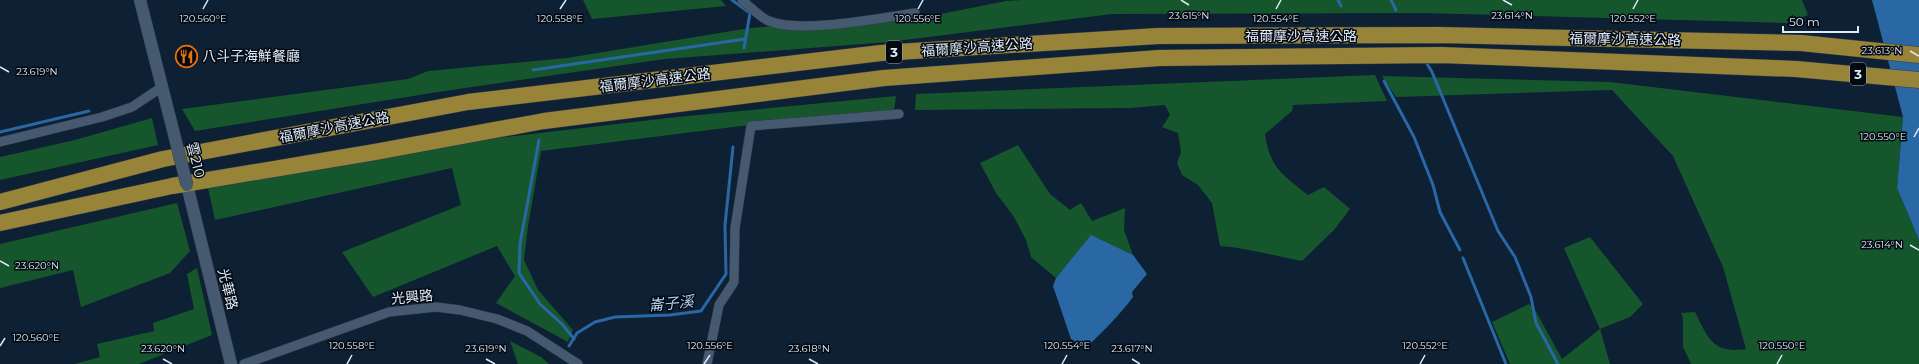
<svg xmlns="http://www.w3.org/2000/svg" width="1919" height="364" font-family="Montserrat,'Noto Sans TC',sans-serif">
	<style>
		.forest { fill: #15562d }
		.water { fill: #2a67a5 }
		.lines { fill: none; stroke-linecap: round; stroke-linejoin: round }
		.stream { stroke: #2a67a5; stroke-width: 3 }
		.street-casing { stroke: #313a4b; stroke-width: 10 }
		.secondary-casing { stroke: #313a4b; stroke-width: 13 }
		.highway-casing { stroke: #313a4b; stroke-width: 17 }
		.street { stroke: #455a70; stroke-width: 9 }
		.secondary { stroke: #455a70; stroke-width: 12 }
		.highway { stroke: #988439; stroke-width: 16 }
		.secondary-bridge-casing { stroke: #313a4b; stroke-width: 13; stroke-linecap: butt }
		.secondary-bridge { stroke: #455a70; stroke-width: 12 }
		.ticks { fill: none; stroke: #dfeaf8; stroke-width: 1.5 }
		.labels { text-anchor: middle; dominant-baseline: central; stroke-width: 3; stroke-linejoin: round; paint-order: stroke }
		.shield { fill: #030911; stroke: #9da6b3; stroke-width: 1 }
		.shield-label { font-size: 13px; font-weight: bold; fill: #dfeaf8 }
		.street-label { font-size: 14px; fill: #dfeaf8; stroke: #030911 }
		.poi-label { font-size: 14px; fill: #dfeaf8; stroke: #030911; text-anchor: start }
		.water-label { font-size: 15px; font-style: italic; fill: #b3d2f5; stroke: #030911 }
		.ticks-label { font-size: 10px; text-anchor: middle; fill: #dfeaf8; stroke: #030911; stroke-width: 3; stroke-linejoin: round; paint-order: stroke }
	</style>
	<rect width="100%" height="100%" fill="#0e2033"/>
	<g class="forest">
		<polygon points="583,0 721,0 726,6 592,19"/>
		<polygon points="1023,0 1802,0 1808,15 1787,23 1423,13 1112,14 889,42 665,59 438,92 195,131 182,109 408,79 428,71 567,58 750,28 941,14 1006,1"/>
		<path d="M1375,75L1387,101L1293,105L1292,111L1265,134C1270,168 1282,174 1308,195L1324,187L1350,209L1334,230L1302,261C1275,256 1248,248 1220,246L1212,203L1198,185L1182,175L1177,163L1181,152L1178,133L1162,127L1170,115L1165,105L1131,108L915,110L916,94Z"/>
		<path d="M1382,76L1610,82L1903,117L1897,188L1919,240V364H1691L1683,347V318L1681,313L1695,312C1708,338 1713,354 1746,349L1723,267L1673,156L1612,90L1396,97Z"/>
		<polygon points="896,96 894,111 741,126 541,151 528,226 524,260 538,290 573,330 568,342 496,303 515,276 497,246 373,297 342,252 461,205 452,168 215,220 208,188 481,140 677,117"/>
		<polygon points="152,118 158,145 0,180 0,157 75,140"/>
		<polygon points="1018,145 1050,194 1070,210 1081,203 1092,221 1125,208 1124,230 1133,255 1091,236 1056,278 1031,257 1026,240 1014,217 996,193 980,163"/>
		<polygon points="177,203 190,251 170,273 81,307 73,270 0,288 0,244"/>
		<polygon points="1590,237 1643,304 1630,317 1600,329 1610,364 1510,364 1492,322 1529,304 1534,308 1562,359 1600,329 1564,248"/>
		<polygon points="197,268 212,335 139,364 75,364 100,357 97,344 154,331 153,323 194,309 187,274"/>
		<polygon points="510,341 541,357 549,364 518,364"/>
	</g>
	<g class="water">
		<polygon points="1872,0 1919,0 1919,240 1897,188 1903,117"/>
		<path d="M1091,235L1133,255L1147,274L1132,292L1133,297C1119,316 1103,331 1086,348L1071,339L1053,286L1056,278Z"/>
	</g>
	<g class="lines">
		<g class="stream">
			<polyline points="732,0 750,13 744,48"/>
			<polyline points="1338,0 1341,6"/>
			<polyline points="1391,0 1396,10"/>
			<polyline points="1426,62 1432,72 1498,231 1515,257 1531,297 1536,323 1558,364"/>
			<polyline points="533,70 745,39"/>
			<polyline points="1384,81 1414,137 1433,185 1440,212 1460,250"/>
			<polyline points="0,132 89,111"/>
			<polyline points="539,140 520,244 519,273 540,304 562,324 574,339"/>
			<polyline points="1463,258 1506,364"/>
			<polyline points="569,346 577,333 595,322 615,317 670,315 701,311 726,274 725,225 733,147"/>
		</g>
		<defs>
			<g id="street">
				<path d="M742,0C749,6 761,18 769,21C801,34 879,18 915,13"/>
				<polyline points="0,142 102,117 132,107 162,87"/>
				<polyline points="244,364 389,312 436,307 460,310 497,319 527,331 578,364"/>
				<polyline points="707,364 719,305 734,282 735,228 751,126 899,114"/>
			</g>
			<g id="secondary">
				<polyline points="140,0 177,146"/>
				<polyline points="187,185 231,364"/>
			</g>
			<g id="highway">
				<polyline points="0,202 163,159 468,102 881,53 1158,36 1439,35 1801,43 1919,55"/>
				<polyline points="0,223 172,186 375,152 544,121 884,78 1159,58 1441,55 1796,69 1919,80"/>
			</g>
		</defs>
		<use href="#street" class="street-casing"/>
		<use href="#secondary" class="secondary-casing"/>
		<use href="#highway" class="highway-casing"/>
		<use href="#street" class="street"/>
		<use href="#secondary" class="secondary"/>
		<use href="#highway" class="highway"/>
		<defs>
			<polyline id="secondary-bridge" points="177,146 187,185"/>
		</defs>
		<use href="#secondary-bridge" class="secondary-bridge-casing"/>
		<use href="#secondary-bridge" class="secondary-bridge"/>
	</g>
	<path class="ticks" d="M1181,0L1189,5M1503,0L1512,5M203,9L208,0M560,9L566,0M918,9L923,0M1276,9L1281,0M1633,9L1638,0M1910,51L1919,56M0,67L9,72M1914,137L1919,128M1910,245L1919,250M0,261L9,266M0,346L5,338M163,359L172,364M486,359L495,364M809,359L818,364M1132,359L1140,364M347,364L352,355M704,364L710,355M1062,364L1067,355M1420,364L1425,355M1777,364L1782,355"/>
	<defs>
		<symbol id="restaurant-ring" viewBox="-11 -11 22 22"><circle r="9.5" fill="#030911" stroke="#e8710a" stroke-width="1.5"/><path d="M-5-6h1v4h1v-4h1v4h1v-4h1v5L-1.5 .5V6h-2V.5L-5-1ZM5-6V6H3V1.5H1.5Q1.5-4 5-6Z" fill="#e8710a"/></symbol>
	</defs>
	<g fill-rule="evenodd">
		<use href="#restaurant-ring" x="174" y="44" width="25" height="25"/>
	</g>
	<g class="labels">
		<g class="shield">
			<rect x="886" y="41" width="16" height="22" rx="3"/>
			<rect x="1850" y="63" width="16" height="22" rx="3"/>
		</g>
		<g class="shield-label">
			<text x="894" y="52">3</text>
			<text x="1858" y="74">3</text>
		</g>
		<g class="street-label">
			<text x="1301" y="36">福爾摩沙高速公路</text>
			<text transform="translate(1625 39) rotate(1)">福爾摩沙高速公路</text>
			<text transform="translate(977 47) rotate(-4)">福爾摩沙高速公路</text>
			<text transform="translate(655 80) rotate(-7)">福爾摩沙高速公路</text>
			<text transform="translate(334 127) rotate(-11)">福爾摩沙高速公路</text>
			<text transform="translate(196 160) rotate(76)">雲210</text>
			<text transform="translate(228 289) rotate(76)">光華路</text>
			<text transform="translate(412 297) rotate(-5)">光興路</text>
		</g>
		<g class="poi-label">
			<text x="202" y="56">八斗子海鮮餐廳</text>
		</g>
		<g class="water-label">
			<text transform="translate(671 303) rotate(-5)">崙子溪</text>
		</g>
	</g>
	<g class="ticks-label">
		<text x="1512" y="19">23.614°N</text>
		<text x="1189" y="19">23.615°N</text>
		<text x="1276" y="22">120.554°E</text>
		<text x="1633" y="22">120.552°E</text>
		<text x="203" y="22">120.560°E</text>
		<text x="560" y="22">120.558°E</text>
		<text x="918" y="22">120.556°E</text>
		<text x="1882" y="54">23.613°N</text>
		<text x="37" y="75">23.619°N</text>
		<text x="1883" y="140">120.550°E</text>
		<text x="1882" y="248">23.614°N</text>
		<text x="37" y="269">23.620°N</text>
		<text x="36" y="341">120.560°E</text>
		<text x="352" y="349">120.558°E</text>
		<text x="710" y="349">120.556°E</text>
		<text x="1067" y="349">120.554°E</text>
		<text x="1425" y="349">120.552°E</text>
		<text x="1782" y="349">120.550°E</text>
		<text x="163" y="352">23.620°N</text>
		<text x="486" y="352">23.619°N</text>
		<text x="809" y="352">23.618°N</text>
		<text x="1132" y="352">23.617°N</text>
	</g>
	<path d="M1783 26v6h75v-6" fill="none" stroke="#dfeaf8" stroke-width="2"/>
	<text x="1789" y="26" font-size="12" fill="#dfeaf8" stroke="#030911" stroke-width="3" paint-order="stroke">50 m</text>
</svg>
